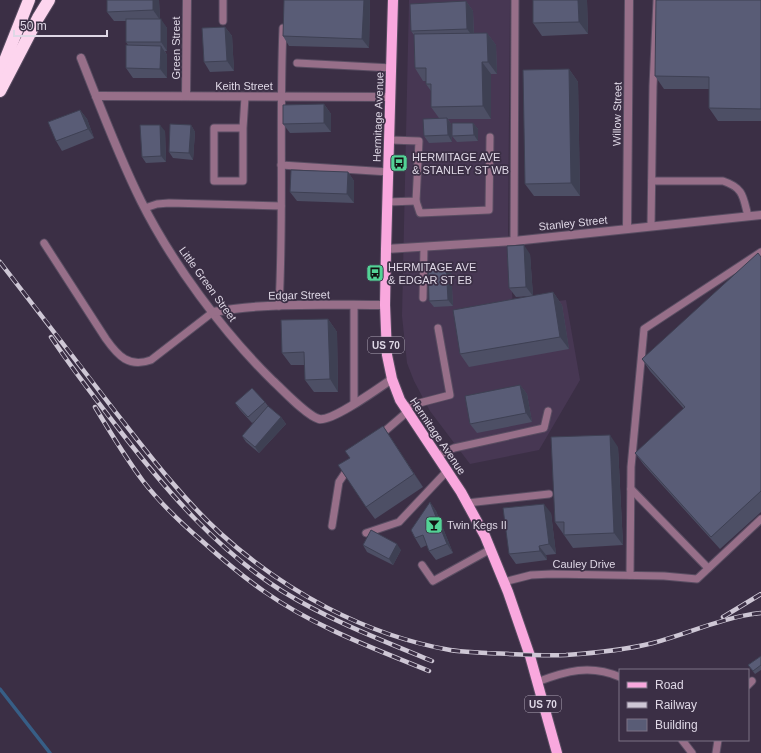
<svg xmlns="http://www.w3.org/2000/svg" width="761" height="753" font-family="Arial,sans-serif">
	<style>
		.built { fill: #473753 }
		.lines { fill: none; stroke-linecap: round; stroke-linejoin: round }
		.stream { stroke: #375e86; stroke-width: 3.5 }
		.lane-casing { stroke: #594d62; stroke-width: 9 }
		.street-casing { stroke: #594d62; stroke-width: 10 }
		.primary-casing { stroke: #594d62; stroke-width: 12 }
		.highway-casing { stroke: #594d62; stroke-width: 14 }
		.lane { stroke: #976f89; stroke-width: 7 }
		.street { stroke: #976f89; stroke-width: 8 }
		.primary { stroke: #f9a8de; stroke-width: 10 }
		.highway { stroke: #fdd5ee; stroke-width: 12 }
		.rail-casing { stroke: #cec7d5; stroke-width: 4.5 }
		.rail { stroke: #3b2f45; stroke-width: 3; stroke-dasharray: 9; stroke-linecap: butt }
		.wall { fill: #4d4f65 }
		.shaded-wall { fill: #3e4053 }
		.building { fill: #595c76; stroke: #3e4053 }
		.labels { text-anchor: middle; dominant-baseline: central; stroke-width: 3.5; stroke-linejoin: round; paint-order: stroke }
		.shield { fill: #3b2f45; stroke: #aea5b6; stroke-width: 1 }
		.shield-label { font-size: 10px; font-weight: bold; fill: #dfd8e6 }
		.street-label { font-size: 11px; fill: #dfd8e6; stroke: #3b2f45 }
		.poi-label { font-size: 11px; fill: #dfd8e6; stroke: #3b2f45; text-anchor: start }
	</style>
	<rect width="100%" height="100%" fill="#3b2f45"/>
	<polygon class="built" points="409,0 510,0 508,232 513,307 566,300 580,380 539,450 470,464 430,411 414,381 407,363 402,316"/>
	<g class="lines">
		<polyline class="stream" points="0,689 50,753"/>
		<defs>
			<g id="lane">
				<polyline points="223,0 223,21"/>
				<polyline points="297,63 392,68"/>
				<polyline points="243,128 243,181 214,181 214,128 243,128 245,97"/>
				<polyline points="281,165 389,172"/>
				<path d="M652,181H723C744,188 743,197 748,216"/>
				<polyline points="416,201 420,213 489,210 490,137"/>
				<polyline points="387,202 416,201 419,141 390,140"/>
				<polyline points="145,208 157,204 169,203 281,206"/>
				<polyline points="651,226 653,86 657,0"/>
				<polyline points="514,241 515,0"/>
				<path d="M44,243L106,339C118,356 129,368 151,360L213,312"/>
				<polyline points="423,298 424,247"/>
				<path d="M279,306C284,213 279,121 283,28"/>
				<polyline points="354,404 354,306"/>
				<polyline points="404,407 450,395 438,328"/>
				<polyline points="378,437 407,412"/>
				<polyline points="437,456 454,448 544,428 548,411"/>
				<polyline points="631,489 708,568"/>
				<polyline points="467,503 549,494"/>
				<polyline points="332,526 339,482 349,467"/>
				<polyline points="366,533 399,522 447,471"/>
				<polyline points="422,565 433,581 491,549"/>
				<polyline points="630,575 631,467 644,329 761,252"/>
				<polyline points="504,582 531,575 552,574 664,576 697,579 761,519"/>
				<path d="M537,682C566,671 590,664 620,677"/>
				<polyline points="748,685 752,681"/>
				<polyline points="682,740 692,753"/>
				<polyline points="716,753 718,740"/>
			</g>
			<g id="street">
				<path d="M81,58C100,106 118,155 141,201C172,263 223,332 273,381C283,390 307,416 319,419C332,422 380,387 392,379"/>
				<polyline points="96,96 391,97"/>
				<polyline points="186,96 187,0"/>
				<polyline points="627,229 629,0"/>
				<polyline points="386,249 514,241 761,215"/>
				<path d="M213,312C269,302 328,305 385,305"/>
			</g>
			<polyline id="primary" points="393,0 386,249 385,305 387,355 392,379 400,400 461,492 485,536 508,592 530,656 557,753"/>
			<g id="highway">
				<polyline points="0,73 29,0"/>
				<polyline points="0,91 38,18 49,0"/>
			</g>
		</defs>
		<use href="#lane" class="lane-casing"/>
		<use href="#street" class="street-casing"/>
		<use href="#primary" class="primary-casing"/>
		<use href="#highway" class="highway-casing"/>
		<use href="#lane" class="lane"/>
		<use href="#street" class="street"/>
		<use href="#primary" class="primary"/>
		<use href="#highway" class="highway"/>
		<defs>
			<g id="rail">
				<path d="M0,262C38,311 76,360 114,410C147,452 180,496 220,533C284,591 365,635 450,650C462,652 475,652 487,653C513,654 539,656 566,655C595,653 625,650 653,643C690,633 723,617 761,613"/>
				<path d="M51,337C73,370 97,401 121,432C167,491 217,550 282,591C329,620 381,640 432,661"/>
				<path d="M95,407C110,432 125,457 143,481C160,503 181,523 202,541C222,559 243,577 265,592C315,627 373,648 429,671"/>
				<polyline points="723,617 761,594"/>
			</g>
		</defs>
		<use href="#rail" class="rail-casing"/>
		<use href="#rail" class="rail"/>
	</g>
	<g class="wall">
		<polygon points="107,0 159,0 160,19 167,28 167,51 165,51 167,55 167,78 133,78 126,68 128,45 126,42 126,21 114,21 107,12"/>
		<polygon points="370,0 369,48 289,46 283,36"/>
		<polygon points="587,0 588,34 542,36 533,23"/>
		<polygon points="761,0 761,121 718,121 709,108 709,89 664,89 655,76"/>
		<polygon points="466,1 473,11 474,33 487,33 496,45 497,74 491,74 491,119 448,119 451,124 452,142 429,143 424,136 439,118 431,107 431,91 426,84 426,81 423,81 415,68 414,35 411,31"/>
		<polygon points="225,27 232,36 234,71 210,72 204,62"/>
		<polygon points="569,69 578,82 580,196 534,196 525,184"/>
		<polygon points="324,104 331,114 331,132 290,133 283,124"/>
		<polygon points="80,110 87,119 94,138 62,151 56,141"/>
		<polygon points="473,123 478,129 478,141 457,142 452,136"/>
		<polygon points="191,125 195,132 193,160 173,158 169,152"/>
		<polygon points="165,131 166,162 146,163 142,157"/>
		<polygon points="348,172 354,181 354,203 297,201 290,192"/>
		<polygon points="530,254 533,296 553,292 562,305 569,349 469,367 460,354 531,296 516,297 509,288"/>
		<polygon points="761,257 761,512 720,549 644,465 635,453 684,409 650,371 642,359"/>
		<polygon points="446,264 451,270 453,306 434,307 429,301"/>
		<polygon points="328,319 337,332 338,392 314,392 305,380 305,365 291,365 282,353"/>
		<polygon points="520,385 527,394 532,422 477,433 470,424"/>
		<polygon points="265,402 268,406 281,417 286,424 259,453 246,442 242,436 255,421 252,423 240,410 235,403"/>
		<polygon points="383,426 423,487 375,519 366,507 350,458"/>
		<polygon points="618,447 623,545 573,548 555,522"/>
		<polygon points="430,502 436,511 453,553 436,560 429,551 427,545 421,548 415,538"/>
		<polygon points="551,513 556,554 546,555 547,560 516,564 509,554"/>
		<polygon points="363,545 401,550 393,565 367,552"/>
		<polygon points="761,656 761,670 755,674 748,665"/>
	</g>
	<g class="shaded-wall">
		<polygon points="153,0 159,0 160,20 153,10"/>
		<polygon points="364,0 370,0 369,48 362,39"/>
		<polygon points="578,0 587,0 588,34 579,22"/>
		<polygon points="466,1 473,11 474,38 467,29"/>
		<polygon points="161,19 167,28 167,51 161,42"/>
		<polygon points="225,27 232,36 234,71 227,61"/>
		<polygon points="487,33 496,45 497,74 488,62"/>
		<polygon points="161,46 167,55 167,78 160,69"/>
		<polygon points="482,62 491,74 491,119 483,106"/>
		<polygon points="569,69 578,82 580,196 571,183"/>
		<polygon points="324,104 331,114 331,132 324,123"/>
		<polygon points="80,110 87,119 94,138 88,129"/>
		<polygon points="447,118 451,124 452,142 448,135"/>
		<polygon points="473,123 478,129 478,141 474,135"/>
		<polygon points="160,125 165,131 166,162 161,156"/>
		<polygon points="191,125 195,132 193,160 189,153"/>
		<polygon points="348,172 354,181 354,203 347,194"/>
		<polygon points="524,245 530,254 533,296 526,287"/>
		<polygon points="446,264 451,270 453,306 448,300"/>
		<polygon points="553,292 562,305 569,349 560,337"/>
		<polygon points="328,319 337,332 338,392 330,379"/>
		<polygon points="520,385 527,394 532,422 526,413"/>
		<polygon points="281,417 286,424 259,453 255,447"/>
		<polygon points="383,426 391,438 423,487 414,474"/>
		<polygon points="610,435 618,447 623,545 614,533"/>
		<polygon points="430,502 436,511 453,553 447,544"/>
		<polygon points="544,504 551,513 556,554 549,544"/>
		<polygon points="397,544 401,550 393,565 389,559"/>
		<polygon points="539,546 546,555 547,560 540,551"/>
	</g>
	<g class="building">
		<polygon points="107,0 153,0 153,10 107,12"/>
		<polygon points="284,0 364,0 362,39 283,36"/>
		<polygon points="533,0 578,0 579,22 533,23"/>
		<polygon points="656,0 761,0 761,109 709,108 709,77 655,76"/>
		<polygon points="466,1 467,29 411,31 410,4"/>
		<rect x="126" y="19" width="35" height="23"/>
		<polygon points="225,27 227,61 204,62 202,28"/>
		<polygon points="487,33 488,62 482,62 483,106 431,107 431,84 426,84 426,68 415,68 414,34"/>
		<polygon points="126,45 161,46 160,69 126,68"/>
		<polygon points="569,69 571,183 525,184 523,70"/>
		<polygon points="324,104 324,123 283,124 283,105"/>
		<polygon points="80,110 88,129 56,141 48,122"/>
		<polygon points="447,118 448,135 424,136 423,119"/>
		<polygon points="452,123 473,123 474,135 452,136"/>
		<polygon points="170,124 191,125 189,153 169,152"/>
		<polygon points="140,125 160,125 161,156 142,157"/>
		<polygon points="291,170 348,172 347,194 290,192"/>
		<polygon points="524,245 526,287 509,288 507,246"/>
		<polygon points="758,253 761,257 761,491 711,537 635,453 685,407 642,359"/>
		<polygon points="428,264 446,264 448,300 429,301"/>
		<polygon points="553,292 560,337 460,354 453,310"/>
		<polygon points="328,319 330,379 305,380 304,352 282,353 281,320"/>
		<polygon points="520,385 526,413 470,424 465,396"/>
		<polygon points="252,388 265,402 248,417 235,403"/>
		<polygon points="268,406 281,417 255,447 242,436"/>
		<polygon points="383,426 414,474 366,507 338,465 350,458 345,451"/>
		<polygon points="610,435 614,533 564,535 564,522 555,522 551,437"/>
		<polygon points="430,502 447,544 429,551 423,535 415,538 411,530"/>
		<polygon points="544,504 549,544 539,546 540,551 509,554 503,508"/>
		<polygon points="371,530 397,544 389,559 363,545"/>
		<polygon points="761,656 761,665 753,671 748,665"/>
	</g>
	<defs>
		<symbol id="bus-square" viewBox="-11 -11 22 22"><rect x="-9" y="-9" width="18" height="18" rx="4" fill="#53d396" stroke="#3b2f45"/><path d="M-5-6H5V4H4V6H2V4H-2V6H-4V4H-5ZM-3.5-4V0h7V-4ZM-3.5 1.2v1.5H-2V1.2ZM2 1.2v1.5H3.5V1.2Z" fill="#111"/></symbol>
		<symbol id="bar-square" viewBox="-11 -11 22 22"><rect x="-9" y="-9" width="18" height="18" rx="4" fill="#53d396" stroke="#3b2f45"/><path d="M-6-5H6L.8 .8V4.5H3.5V6h-7V4.5H-.8V.8Z" fill="#111"/></symbol>
	</defs>
	<g fill-rule="evenodd">
		<use href="#bus-square" x="389" y="153" width="20" height="20"/>
		<use href="#bus-square" x="365" y="263" width="20" height="20"/>
		<use href="#bar-square" x="424" y="515" width="20" height="20"/>
	</g>
	<g class="labels">
		<g class="shield">
			<rect x="368" y="337" width="36" height="16" rx="3"/>
			<rect x="525" y="696" width="36" height="16" rx="3"/>
		</g>
		<g class="shield-label">
			<text x="386" y="345">US 70</text>
			<text x="543" y="704">US 70</text>
		</g>
		<g class="street-label">
			<text transform="translate(176 48) rotate(-90)">Green Street</text>
			<text x="244" y="86">Keith Street</text>
			<text transform="translate(617 114) rotate(-89)">Willow Street</text>
			<text transform="translate(378 117) rotate(-88)">Hermitage Avenue</text>
			<text transform="translate(573 223) rotate(-6)">Stanley Street</text>
			<text transform="translate(208 284) rotate(54)">Little Green Street</text>
			<text transform="translate(299 295) rotate(-1)">Edgar Street</text>
			<text transform="translate(438 436) rotate(56)">Hermitage Avenue</text>
			<text x="584" y="564">Cauley Drive</text>
		</g>
		<g class="poi-label">
			<text x="412" y="157">HERMITAGE AVE<tspan x="412" dy="13">&amp; STANLEY ST WB</tspan></text>
			<text x="388" y="267">HERMITAGE AVE<tspan x="388" dy="13">&amp; EDGAR ST EB</tspan></text>
			<text x="447" y="525">Twin Kegs II</text>
		</g>
	</g>
	<rect x="619" y="669" width="130" height="72" fill="#3b2f45" stroke="#7d7385"/>
	<rect x="627" y="682" width="20" height="6" fill="#f9a8de" stroke="#7d7385"/>
	<text x="655" y="689" font-size="12" fill="#dfd8e6">Road</text>
	<rect x="627" y="702" width="20" height="6" fill="#cec7d5" stroke="#7d7385"/>
	<text x="655" y="709" font-size="12" fill="#dfd8e6">Railway</text>
	<rect x="627" y="719" width="20" height="12" fill="#595c76" stroke="#7d7385"/>
	<text x="655" y="729" font-size="12" fill="#dfd8e6">Building</text>
	<path d="M14 30v6h93v-6" fill="none" stroke="#dfd8e6" stroke-width="2"/>
	<text x="20" y="30" font-size="12" fill="#dfd8e6" stroke="#3b2f45" stroke-width="3" paint-order="stroke">50 m</text>
</svg>
